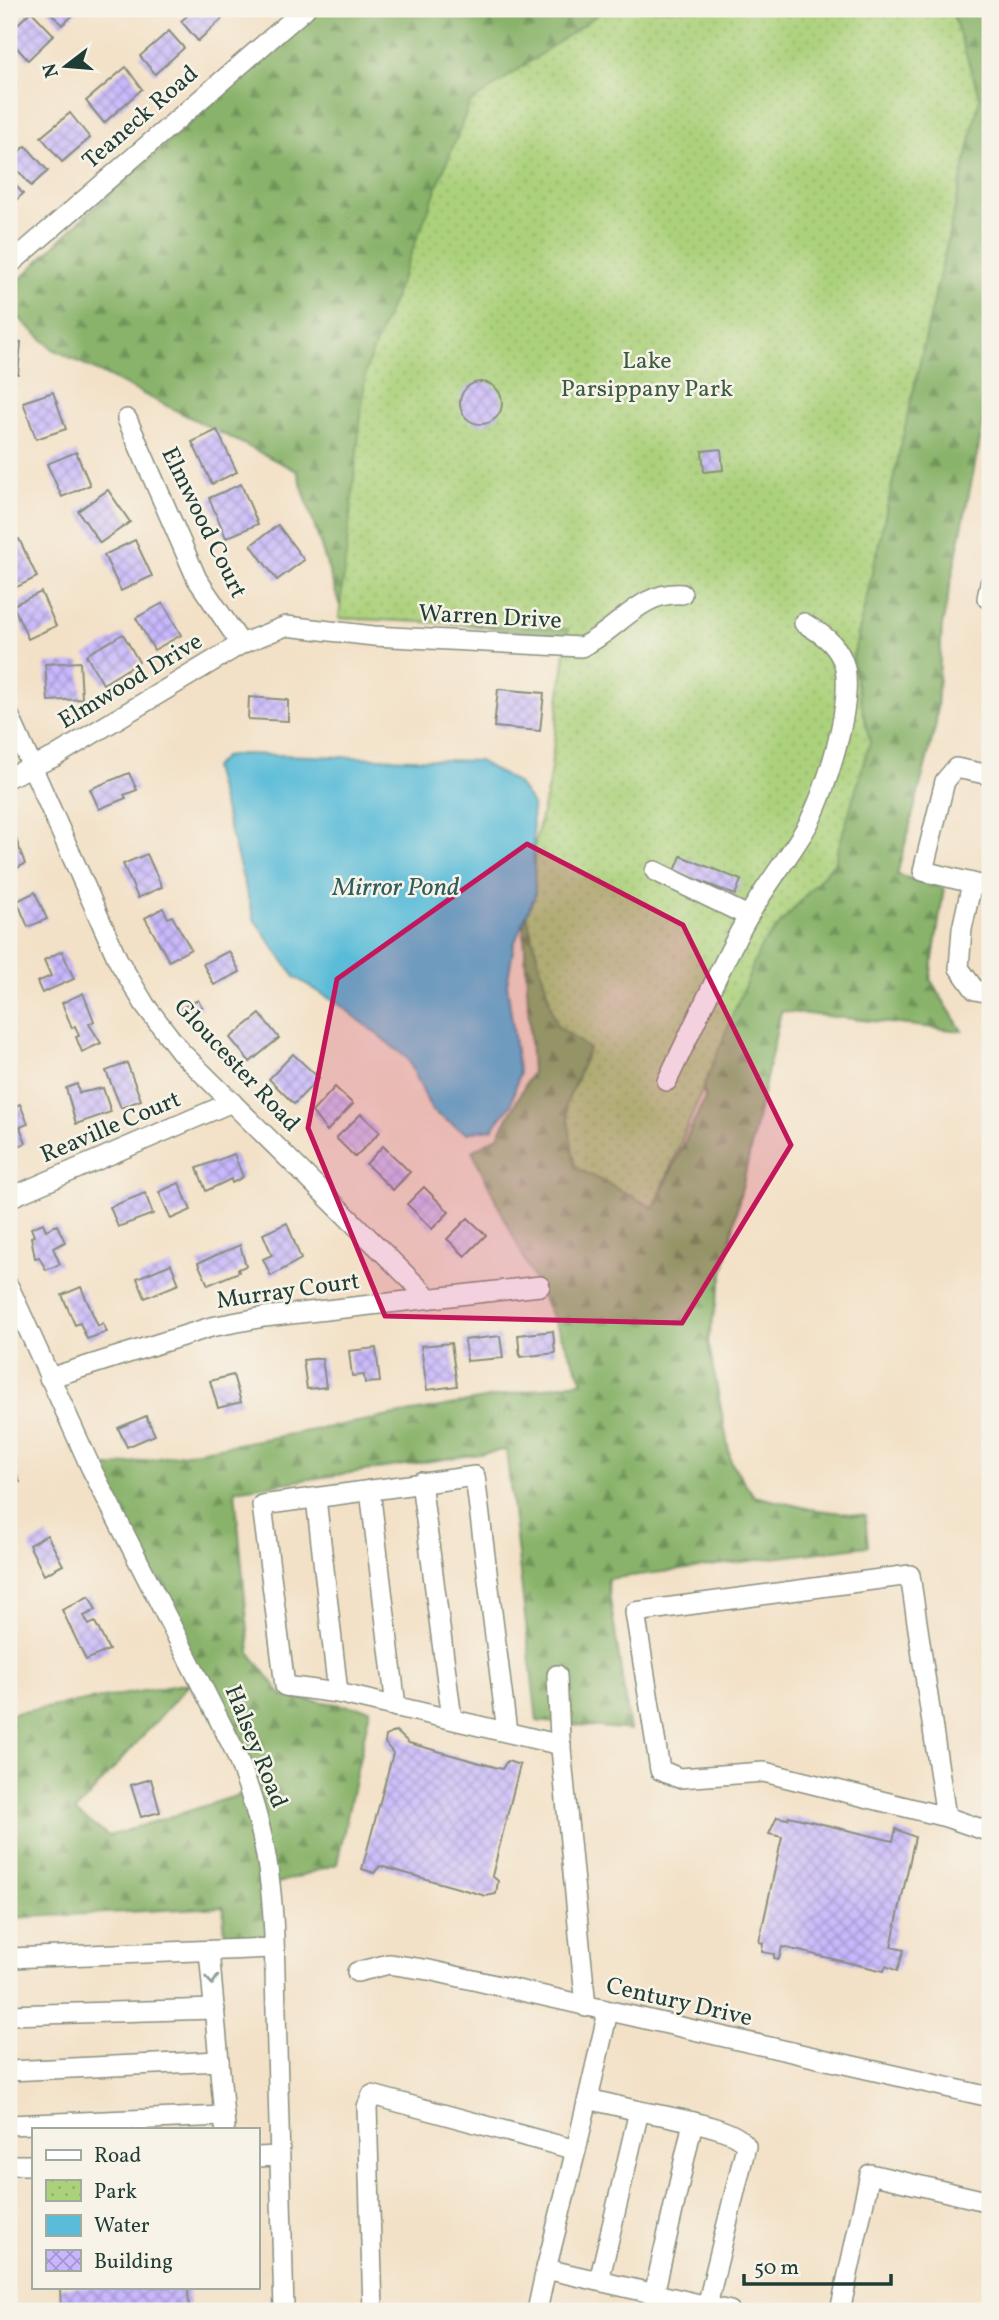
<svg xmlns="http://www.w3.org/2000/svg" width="999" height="2320" font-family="Vollkorn,serif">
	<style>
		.forest { fill: url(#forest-firs); stroke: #547850; stroke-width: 2 }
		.park { fill: url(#park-dots); stroke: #668758; stroke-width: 2 }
		.water { fill: #5abcd8; stroke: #3c7c86; stroke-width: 2 }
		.building { fill: url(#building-cross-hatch) }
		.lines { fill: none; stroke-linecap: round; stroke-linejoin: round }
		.minor-casing { stroke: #898f7e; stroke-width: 22 }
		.minor { stroke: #fff; stroke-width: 19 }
		.oneway { stroke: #8f9e9a }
		.marked { fill: #c2185b; fill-opacity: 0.2; stroke: #c2185b; stroke-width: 5; stroke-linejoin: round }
		.labels { text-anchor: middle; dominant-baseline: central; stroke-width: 5; stroke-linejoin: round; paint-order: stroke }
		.street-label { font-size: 24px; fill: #1f3d34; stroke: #f7f3e8 }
		.park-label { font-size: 24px; fill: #3b5b42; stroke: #f7f3e8 }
		.water-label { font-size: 26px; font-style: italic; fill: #2e5d5d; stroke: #f7f3e8 }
	</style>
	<defs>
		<pattern id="forest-firs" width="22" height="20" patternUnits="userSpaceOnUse" patternTransform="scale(1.75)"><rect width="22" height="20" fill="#89b36b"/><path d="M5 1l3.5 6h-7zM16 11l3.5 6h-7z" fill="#6f9359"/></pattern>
		<pattern id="park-dots" width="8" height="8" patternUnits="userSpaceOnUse" patternTransform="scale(1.75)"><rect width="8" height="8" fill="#acd17b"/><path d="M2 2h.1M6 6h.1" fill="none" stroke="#94b46b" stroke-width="1.8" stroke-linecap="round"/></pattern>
		<pattern id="building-cross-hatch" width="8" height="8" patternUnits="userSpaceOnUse" patternTransform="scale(1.75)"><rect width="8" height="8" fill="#c8b7fc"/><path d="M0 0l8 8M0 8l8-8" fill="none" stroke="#a296cd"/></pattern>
	</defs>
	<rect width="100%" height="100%" fill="#f7f3e8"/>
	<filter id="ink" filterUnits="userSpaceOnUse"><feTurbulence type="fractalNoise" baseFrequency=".0143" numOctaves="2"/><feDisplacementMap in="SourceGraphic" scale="14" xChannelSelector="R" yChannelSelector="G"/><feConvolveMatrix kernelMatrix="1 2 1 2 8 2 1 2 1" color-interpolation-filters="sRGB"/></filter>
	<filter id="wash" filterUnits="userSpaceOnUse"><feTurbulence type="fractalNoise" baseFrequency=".00686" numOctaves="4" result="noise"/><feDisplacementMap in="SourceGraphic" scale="28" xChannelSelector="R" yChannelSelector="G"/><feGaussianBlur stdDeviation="1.57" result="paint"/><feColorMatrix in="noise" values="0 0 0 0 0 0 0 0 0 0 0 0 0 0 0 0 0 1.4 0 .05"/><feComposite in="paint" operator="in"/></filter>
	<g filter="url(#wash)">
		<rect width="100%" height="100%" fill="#f3e1c7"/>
		<g class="forest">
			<polygon points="319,9 646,9 594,643 340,606 297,471 53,349 9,309 9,290 89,212"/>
			<polygon points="951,9 990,9 990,391 942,626 936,724 897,875 944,888 930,979 962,1031 781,1011 708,1341 731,1462 754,1496 811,1509 865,1516 868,1546 607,1579 630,1730 537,1721 506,1450 235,1490 250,1653 283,1696 370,1709 337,1864 269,1886 272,1935 225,1940 223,1907 9,1918 9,1714 190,1683 75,1812 109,1836 252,1791 93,1470 583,1381 472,1151 498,1136 532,1072 522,898 556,1025 589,1049 566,1105 654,1208 705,1098 696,1050 761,946 834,863 852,661 980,97"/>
		</g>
		<polygon class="park" points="606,9 951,9 980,97 852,661 870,742 834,863 761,946 654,1208 575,1167 566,1105 589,1049 556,1025 522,898 549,783 568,629 339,618 366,369 470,103"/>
		<polygon class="water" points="243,754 479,761 517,783 532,803 535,895 514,944 507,984 519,1074 511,1104 492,1129 466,1133 432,1111 408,1059 343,1007 295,977 254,919 213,768 224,757"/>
		<g id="blocks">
			<g class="building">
				<polygon points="47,9 77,9 79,10 62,25"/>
				<polygon points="195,9 214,9 222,19 198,41 181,21"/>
				<polygon points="31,11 54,35 28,60 9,39 9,33"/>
				<polygon points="169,31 184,48 155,74 140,56"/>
				<polygon points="126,67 142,89 104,123 86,101"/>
				<polygon points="70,113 90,138 62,162 41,137"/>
				<polygon points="26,146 48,171 31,186 9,160"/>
				<polygon points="9,177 23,194 9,206"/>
				<polygon points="9,341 21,342 18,374 9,373"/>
				<circle cx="481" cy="403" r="21"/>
				<polygon points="53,392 66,429 36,439 23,402"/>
				<polygon points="217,430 237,472 212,484 192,442"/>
				<polygon points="721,449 723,470 704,472 702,451"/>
				<polygon points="76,452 90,485 62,497 47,464"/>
				<polygon points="241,484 258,524 226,538 209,498"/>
				<polygon points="108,490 130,522 100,543 78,511"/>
				<polygon points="278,525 304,560 277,580 251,545"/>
				<polygon points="19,539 37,577 9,591 9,544"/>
				<polygon points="135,540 152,576 121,591 104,555"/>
				<polygon points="41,592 56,626 28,639 13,605"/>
				<polygon points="163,603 181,635 154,650 136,618"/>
				<polygon points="123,634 139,662 103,684 86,655"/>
				<polygon points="80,662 82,699 48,701 45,664"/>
				<polygon points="498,689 544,693 540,731 494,727"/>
				<polygon points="249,697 288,700 288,721 248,719"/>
				<polygon points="129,773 137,790 124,795 126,798 99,809 90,789"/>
				<polygon points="11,825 25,864 9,872 9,826"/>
				<polygon points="147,854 162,887 138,898 123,864"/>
				<polygon points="681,856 741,880 735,895 675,871"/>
				<polygon points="35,892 47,919 28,927 17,901"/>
				<polygon points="163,908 168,918 172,916 191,949 169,961 145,918"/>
				<polygon points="62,951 74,979 42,993 37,982 51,976 44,960"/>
				<polygon points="229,951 240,972 214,985 203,964"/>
				<polygon points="83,993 94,1021 89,1024 101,1043 82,1052 76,1037 79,1036 75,1026 72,1028 62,1003"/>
				<polygon points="198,1000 202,1007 184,1015 181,1008"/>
				<polygon points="260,1014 279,1038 250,1062 230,1038"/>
				<polygon points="293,1054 319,1078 294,1104 269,1079"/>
				<polygon points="127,1063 141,1100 121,1108 106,1071"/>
				<polygon points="77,1084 79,1093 103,1088 111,1112 76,1124 66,1088"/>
				<polygon points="335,1087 353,1104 327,1131 312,1112"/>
				<polygon points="20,1104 28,1124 20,1127 26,1143 9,1150 9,1109"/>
				<polygon points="361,1114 380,1132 355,1157 336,1138"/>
				<polygon points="383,1146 410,1172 393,1190 366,1164"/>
				<polygon points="234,1154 243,1177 232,1183 231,1179 206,1191 197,1168"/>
				<polygon points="179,1183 191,1210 171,1219 159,1192"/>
				<polygon points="424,1187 449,1212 432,1229 407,1204"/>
				<polygon points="145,1193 153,1214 118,1227 110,1207"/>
				<polygon points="468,1218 486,1235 465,1256 447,1239"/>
				<polygon points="43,1223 46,1230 57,1225 65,1242 53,1248 60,1264 46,1270 39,1257 35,1258 31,1237 34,1236 31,1228"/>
				<polygon points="287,1223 301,1259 271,1276 263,1259 272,1255 263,1234"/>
				<polygon points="240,1245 246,1266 238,1269 239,1272 208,1285 198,1263"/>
				<polygon points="171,1264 179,1284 145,1298 137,1278"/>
				<polygon points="81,1287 98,1326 103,1323 107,1332 87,1339 80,1323 75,1325 62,1295"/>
				<polygon points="553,1331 555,1353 520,1357 518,1335"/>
				<polygon points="500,1336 503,1358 467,1361 464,1340"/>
				<polygon points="451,1343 457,1386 427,1390 421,1346"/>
				<polygon points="376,1348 380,1382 365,1383 364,1375 352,1376 349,1351"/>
				<polygon points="322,1358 326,1387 307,1389 303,1360"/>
				<polygon points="233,1375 241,1402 218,1408 210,1381"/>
				<polygon points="146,1416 155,1435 127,1447 118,1428"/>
				<polygon points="9,1458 20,1482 9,1487"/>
				<polygon points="47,1535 63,1565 44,1575 29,1545"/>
				<polygon points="89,1596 96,1610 84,1616 89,1625 95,1622 109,1650 86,1660 62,1610"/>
				<polygon points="396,1731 409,1743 502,1769 507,1761 520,1765 492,1876 498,1881 496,1894 486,1896 380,1866 374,1873 362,1869 393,1753 385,1743 386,1736"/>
				<polygon points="151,1779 160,1812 141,1817 131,1785"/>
				<polygon points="789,1816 893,1841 896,1829 915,1837 891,1947 904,1950 897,1971 886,1966 884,1971 782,1947 779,1959 774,1958 774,1954 762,1952 763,1943 759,1942 782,1837 769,1834 777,1817 788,1819"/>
				<polygon points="60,2287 188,2287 189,2311 61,2311"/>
			</g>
		</g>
	</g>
	<g filter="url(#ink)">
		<use href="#blocks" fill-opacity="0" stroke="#898f7e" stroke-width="2"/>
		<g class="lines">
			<defs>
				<g id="minor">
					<polyline points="9,265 305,9"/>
					<polyline points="127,419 197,579 241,644"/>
					<polyline points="990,584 987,598 990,599"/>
					<polyline points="9,715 118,960 145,1005 181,1052 429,1298"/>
					<polyline points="990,775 956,768 945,781 923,871 972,883 962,929 959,968 975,990 990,993"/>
					<path d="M9,777L54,757L241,644L286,626L374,636L581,647C619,630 639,591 682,594"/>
					<polyline points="655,871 748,916"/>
					<polyline points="972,883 990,887"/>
					<path d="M667,1081C693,1028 717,973 745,922C763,889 787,860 806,828C825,796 858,693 842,659C834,641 820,633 804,623"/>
					<polyline points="9,1198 232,1102"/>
					<path d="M9,1287L91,1468L234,1749C261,1816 271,1864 274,1936L284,2311"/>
					<polyline points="49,1378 211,1327 264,1317 540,1286"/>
					<polyline points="421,1482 452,1719"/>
					<polyline points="370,1490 396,1707"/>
					<polyline points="316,1498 338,1693"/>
					<polyline points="557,1675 560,1738 586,2007"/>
					<polyline points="507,1732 475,1476 262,1505 285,1686 338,1693 561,1745"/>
					<polyline points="946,1817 764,1772 679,1778 660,1770 635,1612 910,1575 946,1817 990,1832"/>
					<polyline points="209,1951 225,2127"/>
					<polyline points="9,1958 274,1948"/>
					<polyline points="357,1972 389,1964 429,1970 990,2097"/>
					<polyline points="9,2015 215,2009"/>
					<polyline points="9,2071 219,2061"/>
					<polyline points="588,2099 639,2111"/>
					<polyline points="9,2125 224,2116"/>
					<polyline points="257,2157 279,2156"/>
					<polyline points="9,2165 33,2165"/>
					<polyline points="546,2269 576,2150"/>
					<path d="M599,2281L639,2111C660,2115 738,2127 746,2146L707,2306"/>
					<polyline points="654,2294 693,2122"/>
					<polyline points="373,2311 367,2107 372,2095 576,2150 608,2012"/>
					<polyline points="537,2311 546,2269 730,2311"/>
					<polyline points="840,2311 870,2174 990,2202"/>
				</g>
			</defs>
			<use href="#minor" class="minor-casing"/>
			<use href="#minor" class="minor"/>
		</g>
		<defs><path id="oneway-chevron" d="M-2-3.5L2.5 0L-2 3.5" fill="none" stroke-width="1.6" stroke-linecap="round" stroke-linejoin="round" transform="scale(1.75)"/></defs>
		<use class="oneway" href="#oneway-chevron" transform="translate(212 1980) rotate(85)"/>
	</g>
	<path class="marked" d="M527,844L683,925L791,1145L682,1323L385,1316L308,1128L337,979Z"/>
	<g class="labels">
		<g class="street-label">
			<text transform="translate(141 118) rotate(-41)">Teaneck Road</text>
			<text transform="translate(203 523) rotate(64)">Elmwood Court</text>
			<text transform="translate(490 618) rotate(3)">Warren Drive</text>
			<text transform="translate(131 682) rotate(-31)">Elmwood Drive</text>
			<text transform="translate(236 1066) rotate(47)">Gloucester Road</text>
			<text transform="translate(111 1128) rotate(-23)">Reaville Court</text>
			<text transform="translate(288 1292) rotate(-8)">Murray Court</text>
			<text transform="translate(255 1747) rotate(68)">Halsey Road</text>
			<text transform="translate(679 2003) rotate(13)">Century Drive</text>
		</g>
		<g class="park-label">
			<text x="647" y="362">Lake<tspan x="647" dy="28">Parsippany Park</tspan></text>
		</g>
		<g class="water-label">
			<text x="396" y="888">Mirror Pond</text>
		</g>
	</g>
	<rect width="999" height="2320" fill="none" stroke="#f7f3e8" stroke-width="35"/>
	<rect x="32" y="2128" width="228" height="161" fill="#f7f3e8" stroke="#a1aaa0" stroke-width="2"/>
	<rect x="46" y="2150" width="35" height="10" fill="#ffffff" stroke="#a1aaa0" stroke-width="2"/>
	<text x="94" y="2162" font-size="21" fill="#1f3d34">Road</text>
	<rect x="46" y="2180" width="35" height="21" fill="url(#park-dots)" stroke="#a1aaa0" stroke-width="2"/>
	<text x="94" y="2198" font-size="21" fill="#1f3d34">Park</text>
	<rect x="46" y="2215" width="35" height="21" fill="#5abcd8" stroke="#a1aaa0" stroke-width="2"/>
	<text x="94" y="2232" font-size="21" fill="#1f3d34">Water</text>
	<rect x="46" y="2250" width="35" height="21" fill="url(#building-cross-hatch)" stroke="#a1aaa0" stroke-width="2"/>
	<text x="94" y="2268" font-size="21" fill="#1f3d34">Building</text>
	<g transform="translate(66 66) rotate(254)" stroke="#f7f3e8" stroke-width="5" paint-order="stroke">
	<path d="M0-5L12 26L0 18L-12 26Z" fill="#1f3d34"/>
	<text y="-10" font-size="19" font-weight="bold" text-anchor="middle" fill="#1f3d34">N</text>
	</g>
	<path d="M744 2274v10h147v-10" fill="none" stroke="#1f3d34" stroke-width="3.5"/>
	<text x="754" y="2274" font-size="21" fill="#1f3d34" stroke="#f7f3e8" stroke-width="5" paint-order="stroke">50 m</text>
</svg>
